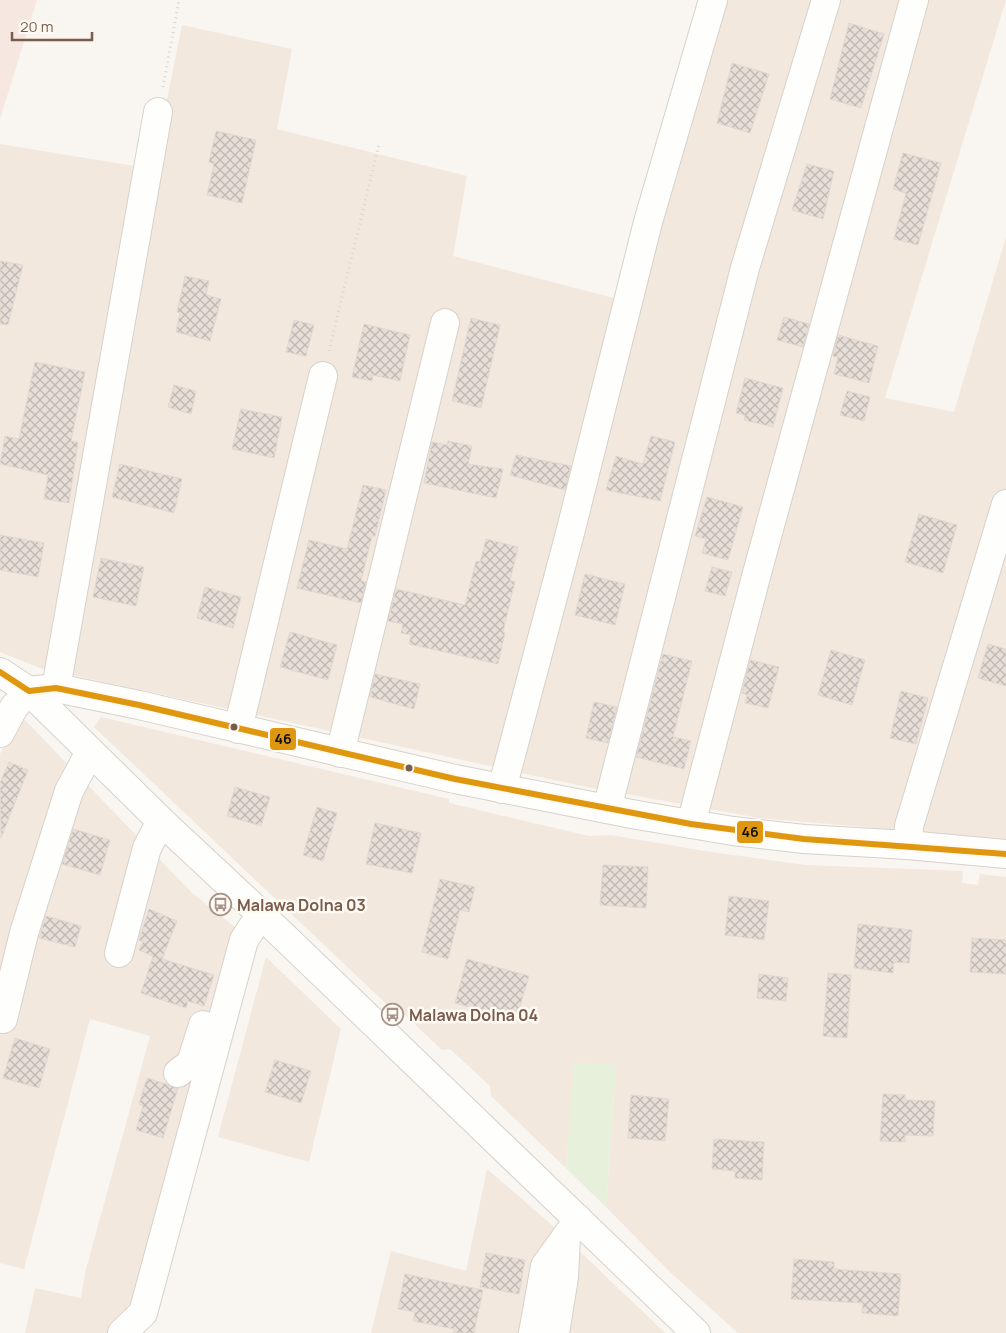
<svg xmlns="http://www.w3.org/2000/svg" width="1006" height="1333" font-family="Manrope,sans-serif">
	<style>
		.residential { fill: #f2e8de }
		.commercial { fill: #f6e8e1 }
		.grass { fill: #e7f0db }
		.building { fill: url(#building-cross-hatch); stroke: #e2d8d2 }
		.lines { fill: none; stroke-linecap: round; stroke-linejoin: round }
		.minor-casing { stroke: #d7d1cb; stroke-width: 30 }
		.path { stroke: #dcd5d0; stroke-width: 3; stroke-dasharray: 1 4; stroke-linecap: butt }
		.minor { stroke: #fefefd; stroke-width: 28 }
		.bus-1-casing { stroke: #fffaf3; stroke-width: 10 }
		.bus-1 { stroke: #de970f; stroke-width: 6 }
		.bus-dot { fill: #7a5c4d; stroke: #fffaf3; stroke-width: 2 }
		.labels { text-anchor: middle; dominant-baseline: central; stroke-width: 5; stroke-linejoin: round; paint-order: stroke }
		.poi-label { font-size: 16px; font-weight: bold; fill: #7a5c4d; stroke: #fffaf3; text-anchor: start }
		.line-badge { stroke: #fffaf3; stroke-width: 2 }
		.pale-badge-label { font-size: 14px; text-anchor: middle; font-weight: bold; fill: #111 }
	</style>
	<defs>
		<pattern id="building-cross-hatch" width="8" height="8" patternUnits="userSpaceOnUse" patternTransform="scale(1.25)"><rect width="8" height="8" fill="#e6ded7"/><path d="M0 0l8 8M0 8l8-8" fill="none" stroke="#bfb7b1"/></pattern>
	</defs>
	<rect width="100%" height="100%" fill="#f9f5f0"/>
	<g class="residential">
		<polygon points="707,0 1006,0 885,398 954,412 1006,237 1006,839 759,818 582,786 40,668 0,652 0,144 153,169 182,25 292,49 277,129 467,176 453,256 621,300"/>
		<polygon points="20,715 192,893 241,932 132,1333 25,1333 35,1288 81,1298 85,1273 150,1036 90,1019 24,1269 0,1263 0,754"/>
		<polygon points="101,717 449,799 449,803 589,836 611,835 704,851 805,865 963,871 962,883 978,885 980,874 1006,877 1006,1333 738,1333 671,1273 606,1207 616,1065 575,1063 566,1168 491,1096 490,1086 450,1049 442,1050 401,1011 399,1016 94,727"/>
		<polygon points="266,957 341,1029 309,1162 218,1137"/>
		<polygon points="487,1169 560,1232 543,1333 371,1333 391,1251 466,1271"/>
		<polygon points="574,1246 665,1333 562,1333"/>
	</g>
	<polygon class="commercial" points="0,0 37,0 0,119"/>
	<polygon class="grass" points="574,1062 616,1065 606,1207 566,1168"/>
	<g class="building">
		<polygon points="849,23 884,34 861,108 830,99"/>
		<polygon points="732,63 769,74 750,133 717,123"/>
		<polygon points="216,131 256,140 242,203 207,195 214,164 209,162"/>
		<polygon points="903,153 941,163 918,245 894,239 906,193 893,189"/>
		<polygon points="807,164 834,171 823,219 792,210"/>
		<polygon points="0,261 23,265 8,325 0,324"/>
		<polygon points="185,276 209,281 206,295 221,299 210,341 176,332 180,313 177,312"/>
		<polygon points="784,317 809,324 803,347 777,340"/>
		<polygon points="471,318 500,325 481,408 452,401"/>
		<polygon points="294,320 314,325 306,356 286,352"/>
		<polygon points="364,324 410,335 400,381 373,375 372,381 352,377"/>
		<polygon points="838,335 878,346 869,383 834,374 838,357 833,356"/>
		<polygon points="35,362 85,372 71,441 78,442 69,503 44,499 48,475 0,464 5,436 19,439"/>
		<polygon points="745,378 783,388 773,427 744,420 745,415 736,413"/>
		<polygon points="174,385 196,391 191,414 168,407"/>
		<polygon points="847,391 870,397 864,421 840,415"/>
		<polygon points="241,409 282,417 274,458 232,449"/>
		<polygon points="651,436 675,442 660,501 606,490 616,456 643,464"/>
		<polygon points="448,441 472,446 468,464 503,469 496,498 424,483 432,442 447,445"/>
		<polygon points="516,455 571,466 565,490 510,475"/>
		<polygon points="120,464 182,479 174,513 112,497"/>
		<polygon points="363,485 386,490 375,536 372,536 361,581 366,582 361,603 297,588 309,540 347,549"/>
		<polygon points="707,497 743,507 728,560 702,553 706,539 695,536"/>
		<polygon points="919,514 957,525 943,573 905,562"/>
		<polygon points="0,535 44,543 38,577 0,570"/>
		<polygon points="486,539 518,547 510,581 515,581 503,632 505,633 498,664 409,644 411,635 401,633 403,624 388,621 396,589 465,605 476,561 480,562"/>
		<polygon points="101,558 144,567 136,606 93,597"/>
		<polygon points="712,567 732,572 725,596 705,591"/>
		<polygon points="585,574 625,584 615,625 575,615"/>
		<polygon points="205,587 241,597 233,628 197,618"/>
		<polygon points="290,632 337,645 328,680 280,667"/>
		<polygon points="988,644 1006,649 1006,686 978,678"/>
		<polygon points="831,650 865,660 852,705 818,695"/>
		<polygon points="663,654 692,661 673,737 691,741 684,769 636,757"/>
		<polygon points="750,660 779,667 768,708 745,703 747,695 742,693"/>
		<polygon points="375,674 420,684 414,709 370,697"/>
		<polygon points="901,691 928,698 916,744 890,738"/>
		<polygon points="594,702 617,707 608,743 586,738"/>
		<polygon points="9,762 28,770 1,838 0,783"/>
		<polygon points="235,787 270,797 261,826 227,816"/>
		<polygon points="317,807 337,813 323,861 303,855"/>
		<polygon points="375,823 421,833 412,873 366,864"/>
		<polygon points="73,829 110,840 100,875 62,864"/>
		<polygon points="603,865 648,867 646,908 600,905"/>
		<polygon points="440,879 475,887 469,912 460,910 448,959 422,952"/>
		<polygon points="729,896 769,901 764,940 725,935"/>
		<polygon points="149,909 177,921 162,959 214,975 204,1006 188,1001 186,1008 141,993 153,956 139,950 143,942 139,940"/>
		<polygon points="46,916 81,926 75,947 39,938"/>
		<polygon points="858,924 912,930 909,963 894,962 893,973 854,968"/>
		<polygon points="972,938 1006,940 1006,974 970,972"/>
		<polygon points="467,959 529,976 518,1013 511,1011 509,1018 455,1003"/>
		<polygon points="828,973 851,975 847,1038 823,1036"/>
		<polygon points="759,974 788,978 786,1001 757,998"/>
		<polygon points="15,1038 50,1049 39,1088 3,1078"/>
		<polygon points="275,1060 311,1071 301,1103 265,1092"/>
		<polygon points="147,1078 178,1088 163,1138 136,1130 143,1106 139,1104"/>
		<polygon points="883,1094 905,1095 905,1100 935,1101 933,1136 905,1135 905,1142 880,1141"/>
		<polygon points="631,1095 669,1099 665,1141 628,1138"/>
		<polygon points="714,1139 764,1142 762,1180 735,1178 735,1171 712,1169"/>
		<polygon points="486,1253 525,1260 519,1294 480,1287"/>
		<polygon points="794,1259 834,1262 834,1269 901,1274 898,1316 862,1313 863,1303 791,1299"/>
		<polygon points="405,1274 483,1290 474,1333 453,1333 454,1329 413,1321 415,1312 398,1309"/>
	</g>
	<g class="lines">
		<defs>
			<g id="minor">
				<polyline points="0,672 29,691 161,821 249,903 696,1333"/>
				<polyline points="56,688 158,112"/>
				<polyline points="238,729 323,376"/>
				<polyline points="0,733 14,707 29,691 56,688 139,705 455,779 637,815 733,831 804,839 908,845 1006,854"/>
				<polyline points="340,753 445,323"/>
				<polyline points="502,789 570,533 648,222 713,0"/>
				<polyline points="607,809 745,268 826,0"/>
				<polyline points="691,824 757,573 914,0"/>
				<polyline points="908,845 909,826 1006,504"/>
				<polyline points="119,953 147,848 161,821"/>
				<polyline points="3,1019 24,933 69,791 90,752"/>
				<polyline points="178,1073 191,1063 203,1025"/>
				<polyline points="122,1333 143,1313 244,940 261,914"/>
				<polyline points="533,1333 545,1266 566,1237"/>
				<polyline points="555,1333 564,1277 566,1237 578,1219"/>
			</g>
		</defs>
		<use href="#minor" class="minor-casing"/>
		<g class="path">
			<polyline points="163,87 179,0"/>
			<polyline points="329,351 379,144"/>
		</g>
		<use href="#minor" class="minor"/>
		<defs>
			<polyline id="bus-1" points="0,672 29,691 56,688 139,705 455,779 691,824 804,839 1006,854"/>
		</defs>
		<use href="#bus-1" class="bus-1-casing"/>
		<use href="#bus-1" class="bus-1"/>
	</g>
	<defs>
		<symbol id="bus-ring" viewBox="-11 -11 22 22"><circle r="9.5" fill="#fffaf3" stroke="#a69286" stroke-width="1.5"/><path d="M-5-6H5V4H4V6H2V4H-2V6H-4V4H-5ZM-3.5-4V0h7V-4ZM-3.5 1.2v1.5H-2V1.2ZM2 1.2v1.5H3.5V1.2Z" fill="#a69286"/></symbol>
	</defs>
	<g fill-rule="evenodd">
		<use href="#bus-ring" x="208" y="892" width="25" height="25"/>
		<use href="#bus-ring" x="380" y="1002" width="25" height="25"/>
	</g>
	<g class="bus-dot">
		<circle cx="234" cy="727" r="4.5"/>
		<circle cx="409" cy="768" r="4.5"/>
	</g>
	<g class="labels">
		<g class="poi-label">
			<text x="237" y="905">Malawa Dolna 03</text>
			<text x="409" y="1015">Malawa Dolna 04</text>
		</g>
	</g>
	<g class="line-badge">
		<rect x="269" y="727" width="28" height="24" rx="5" fill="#de970f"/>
		<rect x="736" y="820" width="28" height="24" rx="5" fill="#de970f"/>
	</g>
	<g class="pale-badge-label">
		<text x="283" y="744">46</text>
		<text x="750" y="837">46</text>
	</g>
	<path d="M12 32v8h80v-8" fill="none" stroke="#7a5c4d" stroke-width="2.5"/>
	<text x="20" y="32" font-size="15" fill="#7a5c4d" stroke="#fffaf3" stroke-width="4" paint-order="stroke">20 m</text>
</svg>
